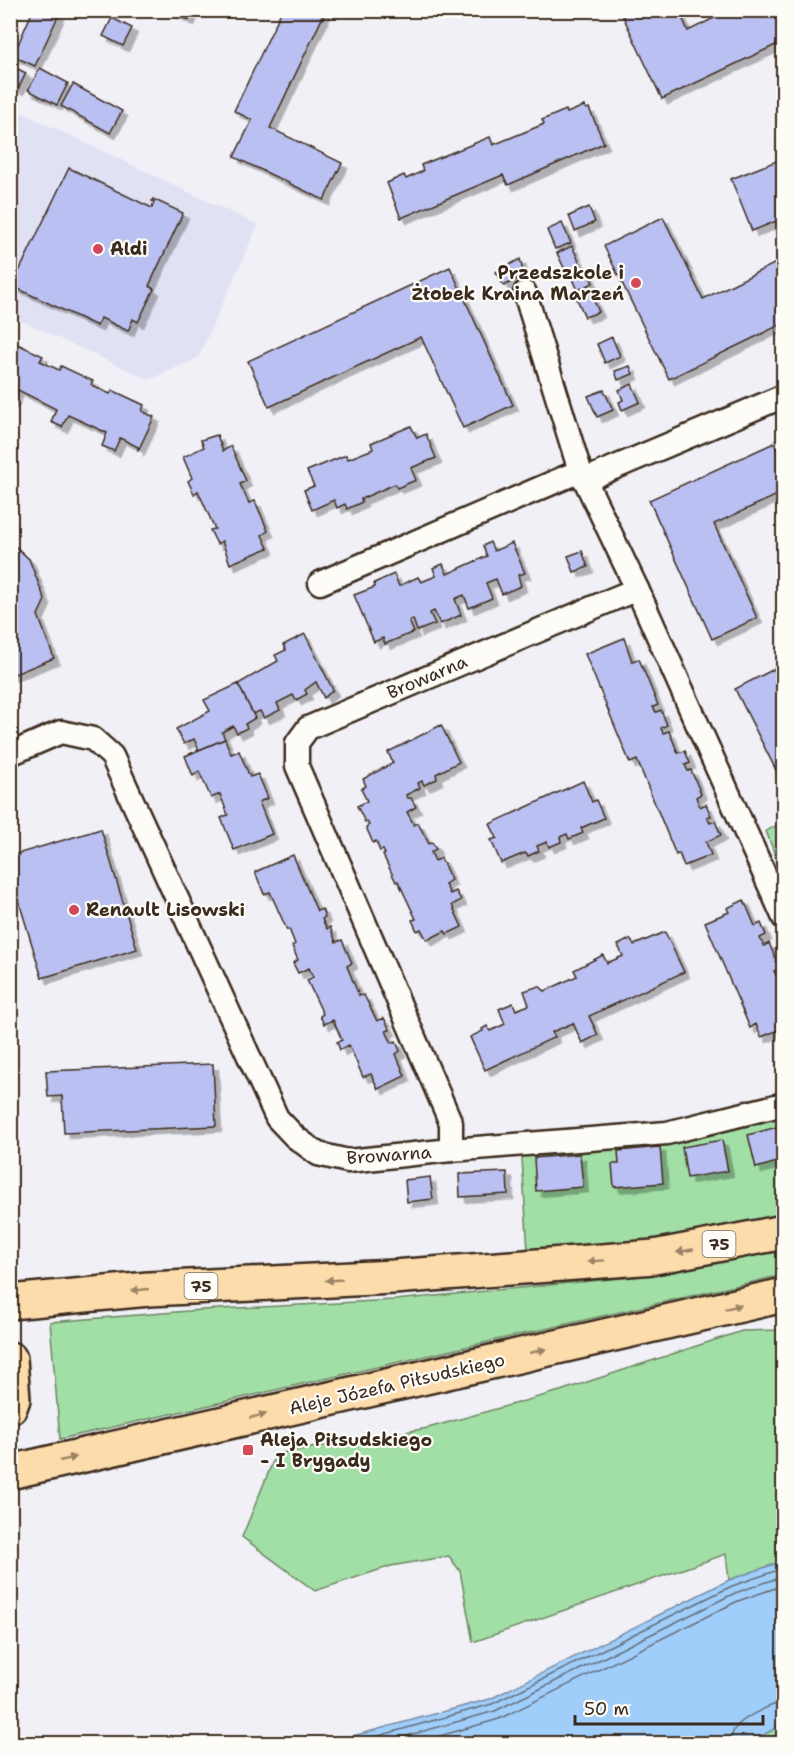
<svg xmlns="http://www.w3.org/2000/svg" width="794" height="1754" font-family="'Shantell Sans',sans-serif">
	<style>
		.built { fill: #e0e2f4 }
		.green { fill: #a1dfa6; stroke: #6e8462; stroke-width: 1.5 }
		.water { fill: #a0cefb; stroke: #788ca3; stroke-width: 1.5 }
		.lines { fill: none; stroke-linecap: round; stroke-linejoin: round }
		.shore { stroke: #636c76; stroke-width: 1.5 }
		.building { fill: #bac0f1; stroke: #3b2a1e; stroke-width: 1.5; filter: url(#shadow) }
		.street-casing { stroke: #3b2a1e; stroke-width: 27 }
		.primary-casing { stroke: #3b2a1e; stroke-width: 38 }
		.street { stroke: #fdfcf7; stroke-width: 22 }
		.primary { stroke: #fddcac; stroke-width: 33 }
		.oneway { fill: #9c8365 }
		.poi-dot { fill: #d1495b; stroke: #fdfcf7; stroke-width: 2 }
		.labels { text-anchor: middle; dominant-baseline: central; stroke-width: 4.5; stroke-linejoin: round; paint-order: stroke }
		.shield { fill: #fdfcf7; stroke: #75695f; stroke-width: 1.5 }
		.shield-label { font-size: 16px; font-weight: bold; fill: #3b2a1e }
		.poi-label { font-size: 18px; font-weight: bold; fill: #3b2a1e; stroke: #fdfcf7; text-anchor: start }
		.street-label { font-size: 18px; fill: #3b2a1e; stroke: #fdfcf7 }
	</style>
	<defs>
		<filter id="shadow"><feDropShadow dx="5.5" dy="5.5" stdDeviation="0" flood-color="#0004"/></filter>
	</defs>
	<rect width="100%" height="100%" fill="#f0f0f6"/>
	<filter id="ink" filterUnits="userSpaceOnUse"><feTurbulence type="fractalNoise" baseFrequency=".0167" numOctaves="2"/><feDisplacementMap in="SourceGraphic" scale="12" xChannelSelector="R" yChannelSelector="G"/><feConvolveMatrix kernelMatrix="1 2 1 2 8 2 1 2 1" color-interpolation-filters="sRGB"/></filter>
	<g filter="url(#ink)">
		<polygon class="built" points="10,107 258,225 198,358 149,380 11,316"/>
		<g class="green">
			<polygon points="783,822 783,876 766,831"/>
			<polygon points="783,1104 783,1222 529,1266 521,1144"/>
			<polygon points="783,1247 783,1275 60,1439 50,1322 201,1310 395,1300 662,1274"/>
			<polygon points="783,1330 783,1561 729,1580 726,1554 473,1642 460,1571 449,1556 391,1566 315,1591 242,1537 276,1454 428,1428 560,1391 742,1331"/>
			<polygon points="783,1724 783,1743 749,1743"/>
		</g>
		<polygon class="water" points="783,1561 783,1724 749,1743 327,1743 490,1699 729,1580"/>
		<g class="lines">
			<g class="shore">
				<polyline points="350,1744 492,1704 732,1586 784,1568"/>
				<polyline points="378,1744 495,1711 735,1593 784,1576"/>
				<polyline points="412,1744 499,1719 738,1601 784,1585"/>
				<path d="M730,1744C731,1737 732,1731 737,1726C745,1717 772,1703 784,1703"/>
			</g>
		</g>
		<g class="building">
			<polygon points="33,10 50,10 59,14 35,66 13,56"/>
			<polygon points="168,10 193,10 189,20"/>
			<polygon points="282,10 326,10 270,128 342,163 324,200 234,157 252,120 234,111"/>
			<polygon points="620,10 679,10 688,31 730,10 784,10 784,41 662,99"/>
			<polygon points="112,18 132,28 123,46 103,36"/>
			<polygon points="10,65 26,73 18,89 10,85"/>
			<polygon points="40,68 68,83 57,105 28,90"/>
			<polygon points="73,84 122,111 110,133 61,106"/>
			<polygon points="584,106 586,109 589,108 604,143 508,185 503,175 401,218 387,183 404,175 406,179 423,171 421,165 490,137 493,145 544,124 542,120 566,110 567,113"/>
			<polygon points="784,158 784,218 752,231 731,179"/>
			<polygon points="69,168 152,208 154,202 152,201 153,199 183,213 149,286 154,289 138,322 133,319 128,331 101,318 97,326 12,286"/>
			<polygon points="589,207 595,222 575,231 569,216"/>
			<polygon points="663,217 703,299 784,259 784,323 669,379 604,246"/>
			<polygon points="562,223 571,243 555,249 547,230"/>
			<polygon points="572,246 581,265 566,272 557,253"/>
			<polygon points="520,259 524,275 504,286 496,272"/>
			<polygon points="450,267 513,405 463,428 421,337 269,407 248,361"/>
			<polygon points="588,272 593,283 578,290 573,279"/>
			<polygon points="590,292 599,312 585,317 576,297"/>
			<polygon points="612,337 620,356 605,363 597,344"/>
			<polygon points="11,341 43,356 40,361 59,370 61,366 93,381 91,385 110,394 112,390 144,405 142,411 154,417 138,451 138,447 120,438 114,451 102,446 107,433 68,415 62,427 51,422 56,409 18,390 12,403 10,402"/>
			<polygon points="630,366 633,374 618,380 615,371"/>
			<polygon points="632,384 640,402 622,410 619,402 623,400 619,390"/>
			<polygon points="604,390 613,410 597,417 588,396"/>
			<polygon points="411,426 417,438 426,434 436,458 411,468 416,480 397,488 395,484 361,499 362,502 347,509 345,504 337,508 334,500 312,510 304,490 314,486 307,471 346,455 348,459 373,449 371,443"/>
			<polygon points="217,435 223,451 231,446 246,481 240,484 249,503 255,501 268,531 262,535 268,548 230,564 222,541 217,544 210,530 215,529 198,491 194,494 188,481 192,478 183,457 204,447 201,440"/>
			<polygon points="774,443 784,464 784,492 714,524 757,618 712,639 649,500"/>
			<polygon points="490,542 494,551 512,543 525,573 518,575 521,586 502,594 496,579 486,583 492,598 469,608 464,595 455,599 461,615 440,624 434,611 430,613 435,624 417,631 413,619 409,621 414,632 385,644 383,638 374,642 354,595 375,587 374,583 394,574 399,586 418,577 421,582 436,576 433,568 443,564 447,574 487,556 483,546"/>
			<polygon points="10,545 16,547 29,559 45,600 38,615 54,658 10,676"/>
			<polygon points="582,551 588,567 574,572 568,556"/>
			<polygon points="305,634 333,690 324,698 316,682 305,690 307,694 296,700 293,695 277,703 280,710 264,718 260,711 253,714 238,684 278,661 275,655 286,650 283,645"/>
			<polygon points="624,638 632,661 639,659 658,705 653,707 656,712 661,710 667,725 661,728 663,733 669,731 678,753 685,751 690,763 685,765 688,771 691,770 701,794 696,797 700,807 706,804 711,816 707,817 710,823 715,821 721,835 706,842 711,855 684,866 679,853 676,855 637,760 630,763 585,654"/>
			<polygon points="784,664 784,786 735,689"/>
			<polygon points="238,684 255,718 245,724 247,728 237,733 233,726 222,732 225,739 199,750 194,739 184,744 176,729 210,711 204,700"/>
			<polygon points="441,725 459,762 436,774 437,779 424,785 422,781 418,783 420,788 406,795 407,798 411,798 416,807 407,812 414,825 418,823 429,844 432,842 436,849 431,852 435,861 441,858 451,880 445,884 450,894 456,891 461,900 452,905 462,927 447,934 445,931 427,940 421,929 417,931 412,920 416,919 398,881 396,882 383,855 385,854 383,850 380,851 376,841 373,843 366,827 369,825 367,821 365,822 357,806 367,801 361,789 366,786 363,779 393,763 388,752"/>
			<polygon points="225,739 231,754 239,751 250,777 258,774 268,798 259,802 272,834 234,850 221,818 228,815 220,794 211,798 199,771 193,776 185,756"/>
			<polygon points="583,781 592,802 596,800 604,818 581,828 583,833 569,839 567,834 560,837 561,842 549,847 547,842 537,846 539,851 528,856 525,853 501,863 491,840 497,838 490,824"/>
			<polygon points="101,829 137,949 42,978 10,872 10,856"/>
			<polygon points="293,855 317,911 322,909 325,917 322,919 327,929 330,927 336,942 342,940 352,963 347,966 359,996 364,995 377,1021 384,1018 390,1030 386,1031 392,1043 396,1041 400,1051 396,1054 405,1076 378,1089 371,1074 363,1077 349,1045 340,1050 337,1042 342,1040 333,1020 324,1024 320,1016 323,1014 307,980 313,977 309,968 298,973 293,963 298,960 292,946 295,944 289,929 287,930 270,892 264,894 255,872"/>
			<polygon points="744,900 755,926 761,923 766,935 760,938 764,946 769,943 780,969 774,971 778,979 783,977 784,979 784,1028 761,1037 756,1024 750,1028 705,922 729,912 727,908"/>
			<polygon points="665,932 684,972 589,1016 598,1035 582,1043 573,1023 552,1032 555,1037 485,1070 470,1037 483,1031 482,1029 487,1026 490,1031 505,1024 499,1009 513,1003 516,1010 529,1005 524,991 539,986 545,991 577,976 574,970 603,955 607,963 623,956 618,945 630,939 634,945"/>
			<polygon points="213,1064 216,1126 64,1133 62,1096 48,1097 46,1071"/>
			<polygon points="784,1125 784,1160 756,1168 748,1135"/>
			<polygon points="722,1140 728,1171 687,1178 682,1147"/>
			<polygon points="660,1147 663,1183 614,1187 612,1164 619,1164 618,1151"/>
			<polygon points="580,1154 583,1187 536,1191 534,1158"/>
			<polygon points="507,1172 508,1194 460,1197 459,1174"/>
			<polygon points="430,1177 433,1199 407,1202 405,1180"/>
		</g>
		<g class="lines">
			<defs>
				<g id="street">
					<polyline points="525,293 580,471 585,480"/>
					<polyline points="320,583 580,471"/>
					<polyline points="637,589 585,480 784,396"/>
					<polyline points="10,754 61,732 93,739 112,756 277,1118 295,1137 318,1154 348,1161 451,1150 667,1133 784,1104"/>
					<polyline points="451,1150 451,1123 297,766 297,743 308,728 637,589 784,918"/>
				</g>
				<g id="primary">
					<polyline points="10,1302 149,1289 393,1277 654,1257 784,1232"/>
					<polyline points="10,1359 13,1399 10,1407"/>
					<polyline points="10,1472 784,1295"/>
				</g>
			</defs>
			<use href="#street" class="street-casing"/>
			<use href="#primary" class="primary-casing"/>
			<use href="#street" class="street"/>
			<use href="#primary" class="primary"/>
		</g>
		<defs><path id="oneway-solid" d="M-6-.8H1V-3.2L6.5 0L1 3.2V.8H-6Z" transform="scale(1.5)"/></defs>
		<g class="oneway">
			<use href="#oneway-solid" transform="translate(685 1251) rotate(169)"/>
			<use href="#oneway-solid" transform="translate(596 1261) rotate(176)"/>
			<use href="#oneway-solid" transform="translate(334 1280) rotate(177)"/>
			<use href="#oneway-solid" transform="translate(140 1290) rotate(174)"/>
			<use href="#oneway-solid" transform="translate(733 1307) rotate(-13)"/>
			<use href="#oneway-solid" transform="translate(538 1351) rotate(-13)"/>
			<use href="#oneway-solid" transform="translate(258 1416) rotate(-13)"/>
			<use href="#oneway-solid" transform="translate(68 1459) rotate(-13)"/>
		</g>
	</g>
	<g class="poi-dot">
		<circle cx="98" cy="249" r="6"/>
		<circle cx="636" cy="283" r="6"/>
		<circle cx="74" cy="910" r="6"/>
		<rect x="242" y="1444" width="12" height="12" rx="3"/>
	</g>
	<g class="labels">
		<g class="shield">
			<rect x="702.5" y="1231" width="33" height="26" rx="4.5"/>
			<rect x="184.5" y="1273" width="33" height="26" rx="4.5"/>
		</g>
		<g class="shield-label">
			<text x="719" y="1244">75</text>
			<text x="201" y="1286">75</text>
		</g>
		<g class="poi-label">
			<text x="110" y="249">Aldi</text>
			<text x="624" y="273" text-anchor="end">Przedszkole i<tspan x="624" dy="21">Żłobek Kraina Marzeń</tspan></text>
			<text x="86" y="910">Renault Lisowski</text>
			<text x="260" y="1440">Aleja Piłsudskiego<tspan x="260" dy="21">- I Brygady</tspan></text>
		</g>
		<g class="street-label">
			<text transform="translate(427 677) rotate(-23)">Browarna</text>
			<text transform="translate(389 1155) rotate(-4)">Browarna</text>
			<text transform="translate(397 1384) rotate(-13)">Aleje Józefa Piłsudskiego</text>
		</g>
	</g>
	<rect width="794" height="1754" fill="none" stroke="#fdfcf7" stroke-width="36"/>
	<rect x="18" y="18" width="758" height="1718" fill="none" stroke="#3b2a1e" stroke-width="2" filter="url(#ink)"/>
	<path d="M575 1715v9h188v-9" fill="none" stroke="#3b2a1e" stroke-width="3"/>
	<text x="584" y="1715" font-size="18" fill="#3b2a1e" stroke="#fdfcf7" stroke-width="4.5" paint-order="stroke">50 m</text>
</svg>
